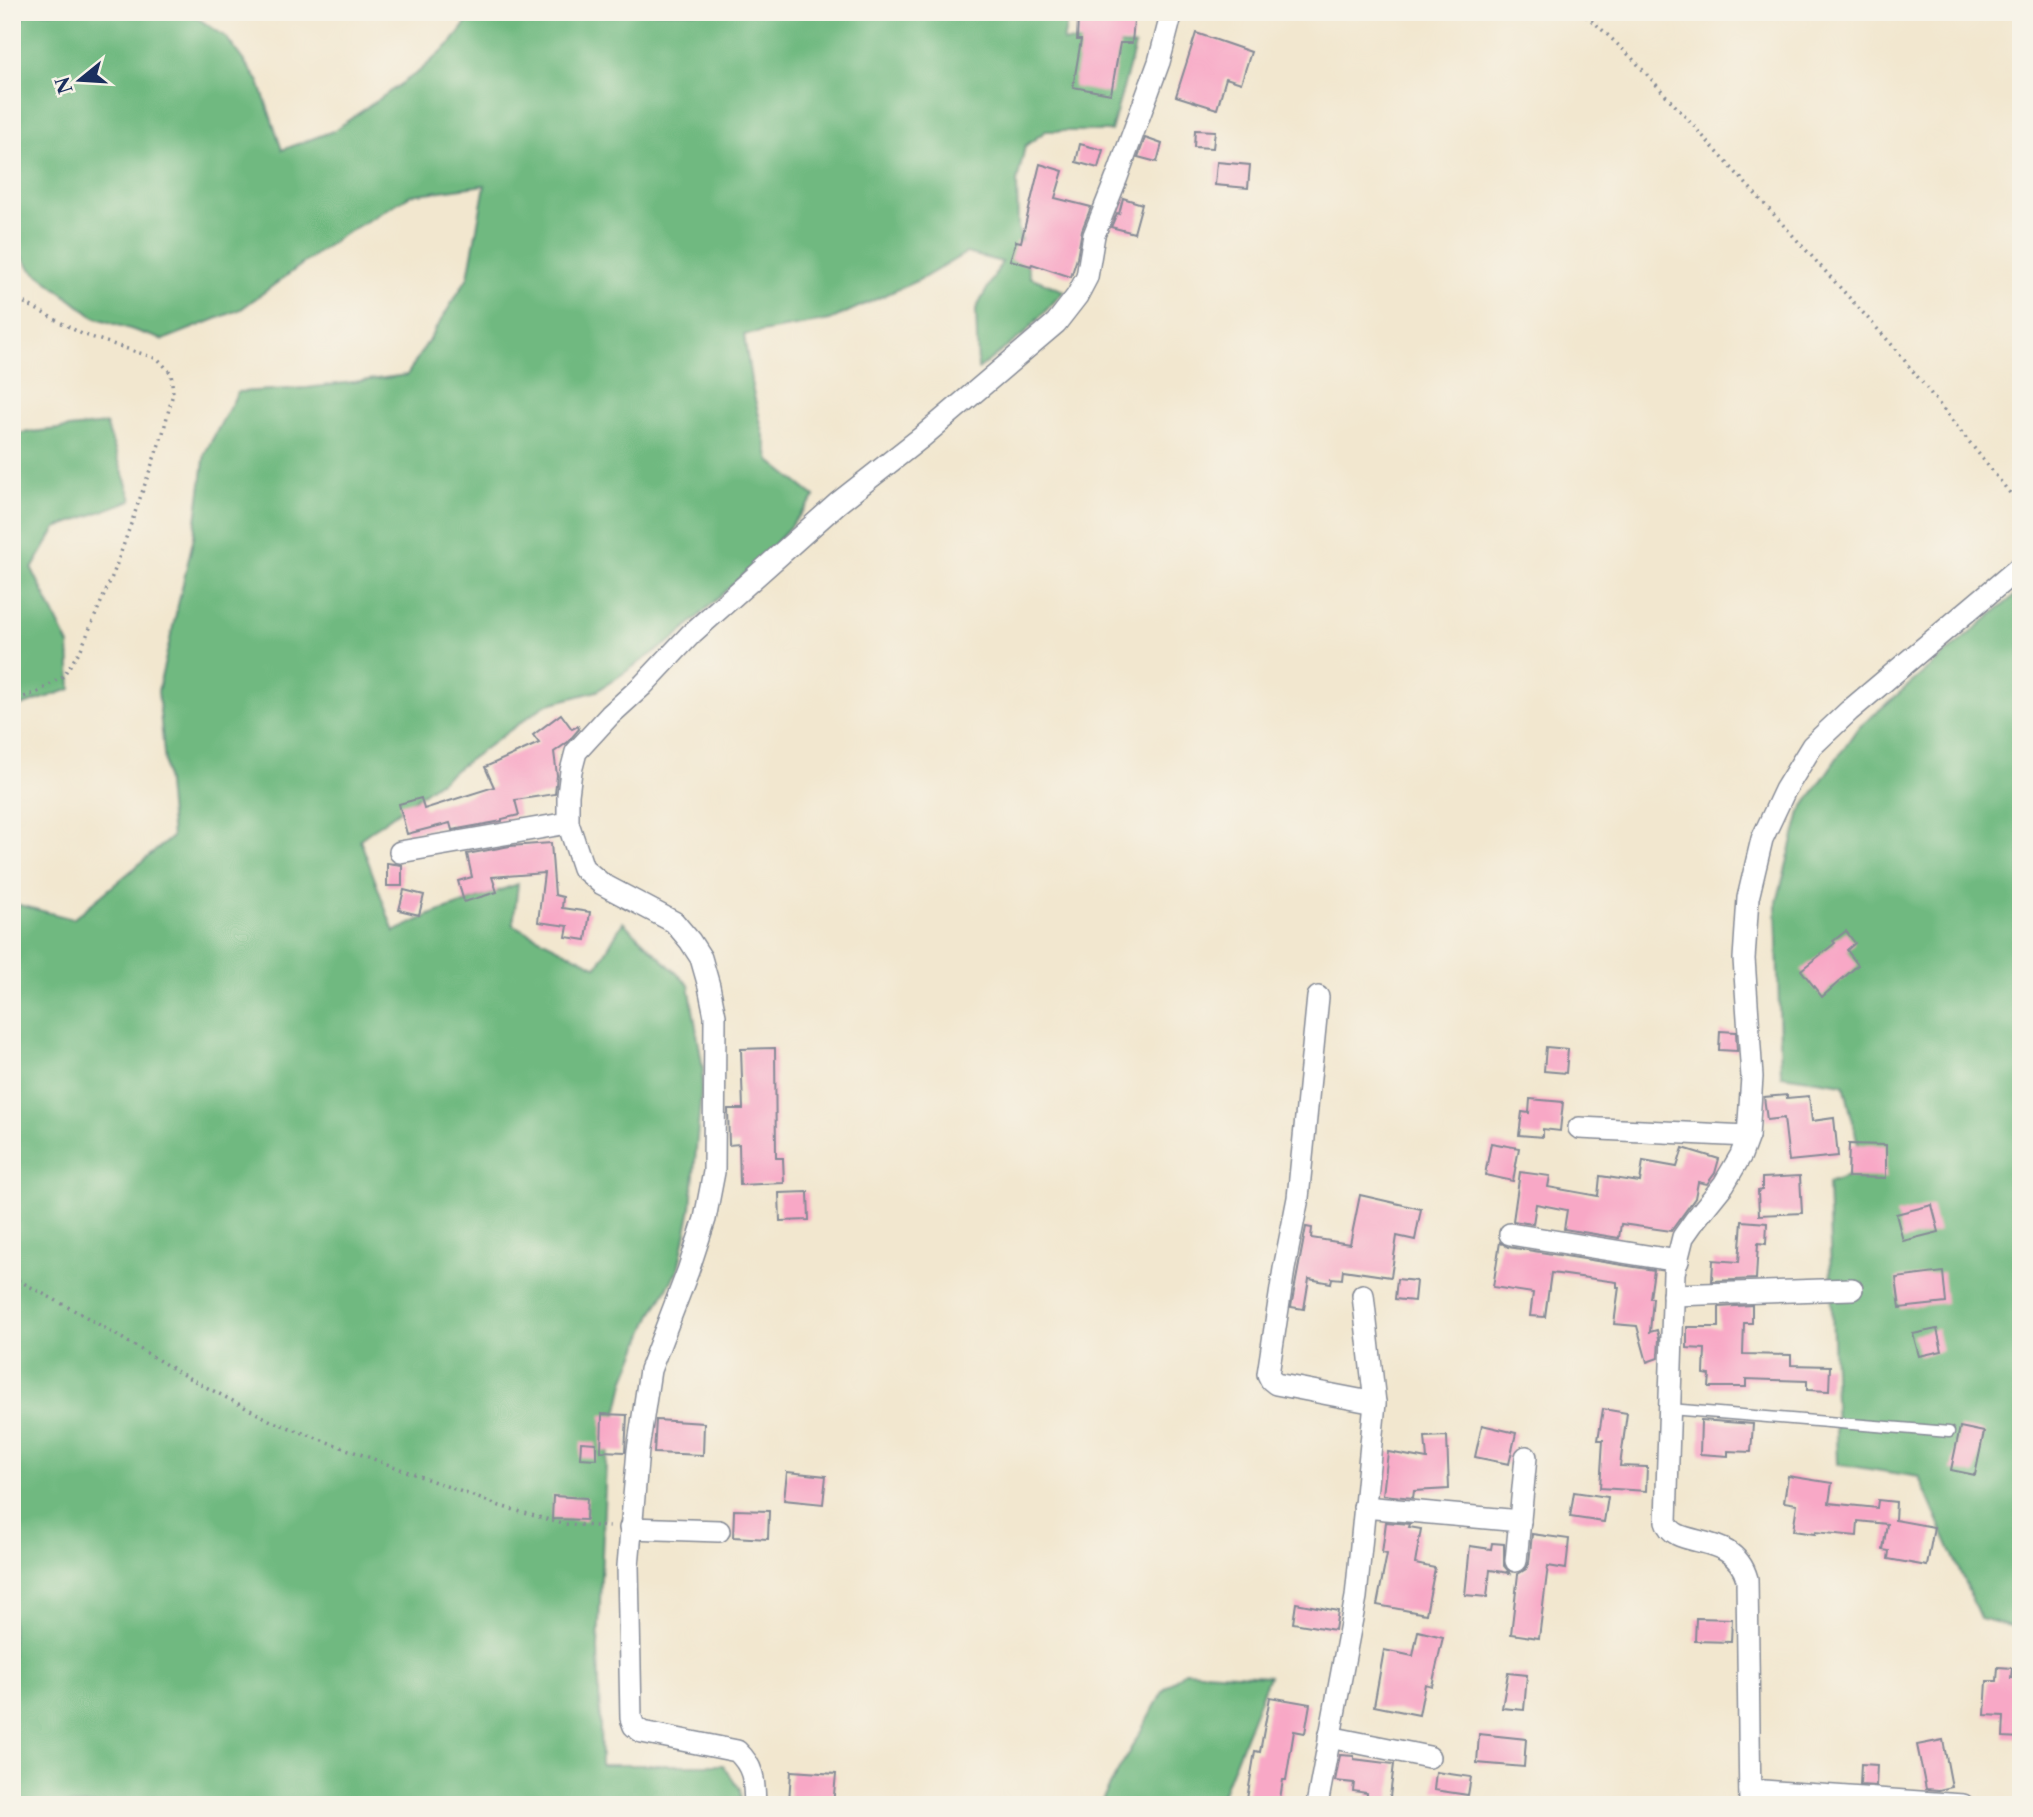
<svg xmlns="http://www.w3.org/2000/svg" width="2033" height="1817" font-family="'Libre Caslon Text',serif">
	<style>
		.forest { fill: #70b980; stroke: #46746f; stroke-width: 2 }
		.building { fill: #f8a8c6 }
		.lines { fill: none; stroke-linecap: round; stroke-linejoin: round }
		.lane-casing { stroke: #868b96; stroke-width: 13 }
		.street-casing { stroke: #868b96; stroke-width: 24 }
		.path { stroke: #868b96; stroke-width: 3.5; stroke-dasharray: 2 5; stroke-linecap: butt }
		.lane { stroke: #fff; stroke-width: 10 }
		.street { stroke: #fff; stroke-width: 21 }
	</style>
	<rect width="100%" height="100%" fill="#f7f3e8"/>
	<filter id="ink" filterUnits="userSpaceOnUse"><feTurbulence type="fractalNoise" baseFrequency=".0143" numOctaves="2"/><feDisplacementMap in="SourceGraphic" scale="14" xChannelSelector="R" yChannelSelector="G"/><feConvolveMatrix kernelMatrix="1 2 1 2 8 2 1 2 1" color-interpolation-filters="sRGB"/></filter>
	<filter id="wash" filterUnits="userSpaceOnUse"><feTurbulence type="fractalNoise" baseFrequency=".00686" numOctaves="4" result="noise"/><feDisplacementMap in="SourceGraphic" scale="28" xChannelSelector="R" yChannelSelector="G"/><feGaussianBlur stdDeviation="1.57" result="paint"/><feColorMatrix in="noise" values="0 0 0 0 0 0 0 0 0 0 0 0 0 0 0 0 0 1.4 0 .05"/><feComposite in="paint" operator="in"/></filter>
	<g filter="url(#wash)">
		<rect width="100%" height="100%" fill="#f2e7cf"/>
		<g class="forest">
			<polygon points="27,12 188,12 226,37 259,82 282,150 333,131 421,70 452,42 474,12 1069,12 1063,41 1135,46 1111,131 1046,131 1025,146 1017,182 1018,227 1030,277 1064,291 1024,334 978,369 976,309 1002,262 966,253 923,278 830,320 744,335 752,387 770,461 815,497 771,549 674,639 597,691 545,705 360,839 394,932 430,915 518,884 513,925 597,967 623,922 689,985 703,1069 691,1208 678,1270 651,1316 625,1379 606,1462 598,1648 601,1765 723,1765 740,1789 741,1805 12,1805 12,903 73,919 172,837 158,691 194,536 205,453 238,392 307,388 407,375 468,277 485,185 411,195 338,238 241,309 163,340 94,317 30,268 12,241 12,36"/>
			<polygon points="106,424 132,500 56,528 32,569 69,645 71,689 12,709 12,434"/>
			<polygon points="2021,590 2021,1629 1980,1618 1919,1477 1837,1464 1828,1183 1864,1170 1844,1084 1781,1075 1776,906 1800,812 1857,729"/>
			<polygon points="1185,1671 1269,1676 1218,1805 1099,1805 1164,1690"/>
		</g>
		<g id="blocks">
			<g class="building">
				<polygon points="1078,17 1134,20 1132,43 1120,43 1111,94 1073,87 1081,40 1077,40"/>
				<polygon points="1196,33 1251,52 1241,83 1226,78 1217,109 1176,96"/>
				<polygon points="1195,130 1215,131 1213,148 1194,147"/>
				<polygon points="1145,138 1162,144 1157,162 1138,157"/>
				<polygon points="1080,144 1103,150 1098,168 1076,162"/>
				<polygon points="1217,162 1250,165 1248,188 1215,185"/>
				<polygon points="1040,164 1063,171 1055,198 1091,207 1082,230 1077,258 1071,277 1032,264 1031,266 1010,260 1016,241 1021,242"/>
				<polygon points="1123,198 1142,204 1134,233 1111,227 1117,213 1119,214"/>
				<polygon points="561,714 572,729 578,726 579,729 568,742 554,752 557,775 555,794 515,800 519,815 502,819 502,821 452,830 450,823 407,834 399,804 421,798 424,809 494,787 485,767 539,743 533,735"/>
				<polygon points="551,843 555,895 563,897 562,908 590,912 586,940 566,937 568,926 538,922 544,873 492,877 497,892 464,902 458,881 472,877 467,854 510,846"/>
				<polygon points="387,863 402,865 402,886 387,886"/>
				<polygon points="404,890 424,895 419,915 399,910"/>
				<polygon points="1846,931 1855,943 1847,950 1858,965 1822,997 1801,970 1835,943 1833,941"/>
				<polygon points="1720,1031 1736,1032 1737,1051 1719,1050"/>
				<polygon points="1546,1047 1568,1049 1566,1073 1544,1071"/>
				<polygon points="775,1048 776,1158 783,1158 784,1183 740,1185 739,1144 729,1145 728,1109 743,1109 741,1049"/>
				<polygon points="1787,1095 1787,1098 1809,1096 1812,1121 1834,1118 1838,1156 1789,1161 1784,1118 1767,1120 1764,1097"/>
				<polygon points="1530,1099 1563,1102 1560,1131 1543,1129 1543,1137 1519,1135 1522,1112 1529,1113"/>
				<polygon points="1491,1143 1519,1148 1513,1181 1485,1175"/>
				<polygon points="1849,1144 1886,1145 1886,1178 1848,1177"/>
				<polygon points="1683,1148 1719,1159 1715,1173 1707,1184 1698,1182 1695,1198 1671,1231 1621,1224 1619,1238 1564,1229 1567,1210 1536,1204 1533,1224 1513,1221 1520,1172 1550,1176 1548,1187 1598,1196 1600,1176 1640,1182 1643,1161 1677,1167"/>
				<polygon points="1800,1176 1802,1213 1759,1215 1758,1191 1762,1190 1762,1178"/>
				<polygon points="808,1192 809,1220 780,1221 779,1193"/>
				<polygon points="1360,1195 1421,1209 1415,1240 1397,1236 1391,1277 1343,1270 1342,1279 1332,1278 1331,1283 1309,1279 1304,1309 1291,1307 1306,1227 1312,1228 1311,1238 1350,1244"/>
				<polygon points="1932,1205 1939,1232 1903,1241 1896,1214"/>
				<polygon points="1742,1221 1767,1223 1766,1244 1758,1243 1756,1279 1712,1281 1713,1260 1739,1262"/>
				<polygon points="1500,1242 1508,1247 1654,1270 1650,1298 1653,1298 1650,1332 1657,1330 1659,1338 1658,1358 1647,1362 1637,1326 1614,1324 1619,1287 1617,1287 1617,1282 1551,1273 1545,1317 1530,1316 1533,1293 1493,1287"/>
				<polygon points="1943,1272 1946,1303 1900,1308 1896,1278"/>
				<polygon points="1397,1279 1416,1281 1414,1301 1395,1299"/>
				<polygon points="1752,1305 1752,1323 1744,1323 1743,1354 1791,1355 1791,1365 1830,1366 1829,1391 1807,1390 1807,1381 1746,1379 1746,1387 1709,1387 1710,1375 1704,1374 1705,1349 1687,1348 1687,1327 1719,1327 1719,1307"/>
				<polygon points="1937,1329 1942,1351 1919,1356 1913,1334"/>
				<polygon points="1603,1409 1627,1413 1620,1466 1647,1467 1646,1491 1600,1488 1603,1440 1598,1440"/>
				<polygon points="602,1414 627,1415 625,1452 601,1451"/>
				<polygon points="656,1420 704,1423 703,1455 654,1453"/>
				<polygon points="1701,1420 1753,1424 1751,1452 1728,1451 1728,1456 1700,1454"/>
				<polygon points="1482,1425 1516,1433 1509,1464 1475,1457"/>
				<polygon points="1960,1427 1984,1432 1975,1475 1951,1470"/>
				<polygon points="1447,1436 1449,1489 1414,1491 1413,1498 1383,1495 1388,1452 1427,1459 1425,1437"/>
				<polygon points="581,1442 596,1443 596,1459 580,1458"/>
				<polygon points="787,1472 826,1476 823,1504 784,1500"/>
				<polygon points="1788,1476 1832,1483 1829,1503 1877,1508 1878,1500 1896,1502 1895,1520 1934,1527 1927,1566 1888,1559 1889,1551 1883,1550 1887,1524 1858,1521 1857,1536 1815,1532 1815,1534 1793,1531 1797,1504 1784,1502"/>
				<polygon points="1574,1492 1608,1497 1604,1522 1570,1517"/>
				<polygon points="553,1496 587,1498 586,1520 552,1519"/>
				<polygon points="734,1510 769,1511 768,1539 733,1537"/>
				<polygon points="1386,1522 1410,1524 1409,1527 1421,1529 1415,1564 1435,1568 1426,1614 1377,1605 1387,1554 1382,1553"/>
				<polygon points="1532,1534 1569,1539 1566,1569 1548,1566 1539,1638 1511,1634 1518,1574 1526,1569 1529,1563"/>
				<polygon points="1492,1543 1504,1544 1504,1566 1510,1573 1490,1570 1487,1597 1465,1595 1470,1546 1491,1549"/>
				<polygon points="1296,1603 1338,1611 1335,1630 1293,1623"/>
				<polygon points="1696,1618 1732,1619 1731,1642 1695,1641"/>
				<polygon points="1418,1631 1443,1637 1432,1686 1425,1684 1419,1715 1374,1706 1384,1650 1413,1656"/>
				<polygon points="1998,1667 2012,1668 2011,1678 2021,1678 2021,1738 2003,1737 2004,1716 1985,1715 1987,1681 1997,1681"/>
				<polygon points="1508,1673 1527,1675 1524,1710 1502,1708"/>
				<polygon points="1270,1697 1310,1704 1305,1733 1294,1731 1286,1780 1283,1780 1279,1805 1246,1805 1255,1751 1260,1752"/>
				<polygon points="1479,1734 1526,1739 1524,1767 1477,1763"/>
				<polygon points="1943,1740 1952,1787 1939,1790 1926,1789 1917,1745"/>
				<polygon points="1340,1755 1354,1756 1354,1759 1394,1764 1389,1805 1366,1805 1367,1793 1353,1791 1354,1783 1335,1781"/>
				<polygon points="1861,1764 1877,1765 1876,1786 1860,1785"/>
				<polygon points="791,1771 836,1774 833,1805 809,1805 789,1802"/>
				<polygon points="1436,1772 1471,1777 1468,1795 1434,1790"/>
			</g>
		</g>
	</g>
	<g filter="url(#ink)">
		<use href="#blocks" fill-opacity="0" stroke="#868b96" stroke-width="2"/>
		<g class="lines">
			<defs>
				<polyline id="lane" points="1670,1409 1949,1432"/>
				<g id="street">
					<polyline points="400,852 568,823"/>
					<polyline points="1579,1128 1748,1136"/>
					<polyline points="1510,1234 1678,1261"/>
					<polyline points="1363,1295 1375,1403"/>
					<polyline points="1673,1295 1852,1289"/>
					<polyline points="1364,1507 1520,1521"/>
					<polyline points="630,1528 719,1531"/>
					<polyline points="1516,1561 1526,1457"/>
					<polyline points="1329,1737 1429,1757"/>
					<polyline points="1750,1790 1963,1805"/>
					<path d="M755,1805C754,1782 755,1768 737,1751L642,1732L634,1726L631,1718L628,1566L638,1450L650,1370L688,1271L705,1219L714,1172L715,1016L709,986L701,958L690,941L674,922L602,884L583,868L568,823V795L571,771L576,752L610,715L643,685L691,634L838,503L922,437L1056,323L1077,296L1087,277L1094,235L1117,177L1159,62L1172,12"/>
					<polyline points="1317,1805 1356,1597 1375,1403 1276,1384 1271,1380 1268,1374 1284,1269 1298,1198 1318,997"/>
					<path d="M1750,1805L1747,1579C1733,1529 1674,1551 1666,1521L1674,1273L1683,1237L1695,1220L1724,1184L1741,1155L1748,1136L1752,1077L1744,959L1748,898L1762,839L1785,790L1812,746L1849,711L2021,566"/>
				</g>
			</defs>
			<use href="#lane" class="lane-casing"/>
			<use href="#street" class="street-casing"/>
			<g class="path">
				<polyline points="1580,12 1596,24 1632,58 1893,346 2021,507"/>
				<polyline points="12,296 82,334 158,359 171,373 173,393 163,433 114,572 81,649 63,676 38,692 12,701"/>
				<polyline points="12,1277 83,1315 185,1376 271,1421 500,1506 563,1524 611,1527"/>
			</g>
			<use href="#lane" class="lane"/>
			<use href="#street" class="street"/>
		</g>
	</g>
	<rect width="2033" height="1817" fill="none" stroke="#f7f3e8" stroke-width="42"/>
	<g transform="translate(80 80) rotate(252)" stroke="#f7f3e8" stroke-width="5" paint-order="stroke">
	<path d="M0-5L12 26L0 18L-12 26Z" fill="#1b2f5e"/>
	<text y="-10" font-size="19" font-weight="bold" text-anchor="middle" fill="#1b2f5e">N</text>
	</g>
</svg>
